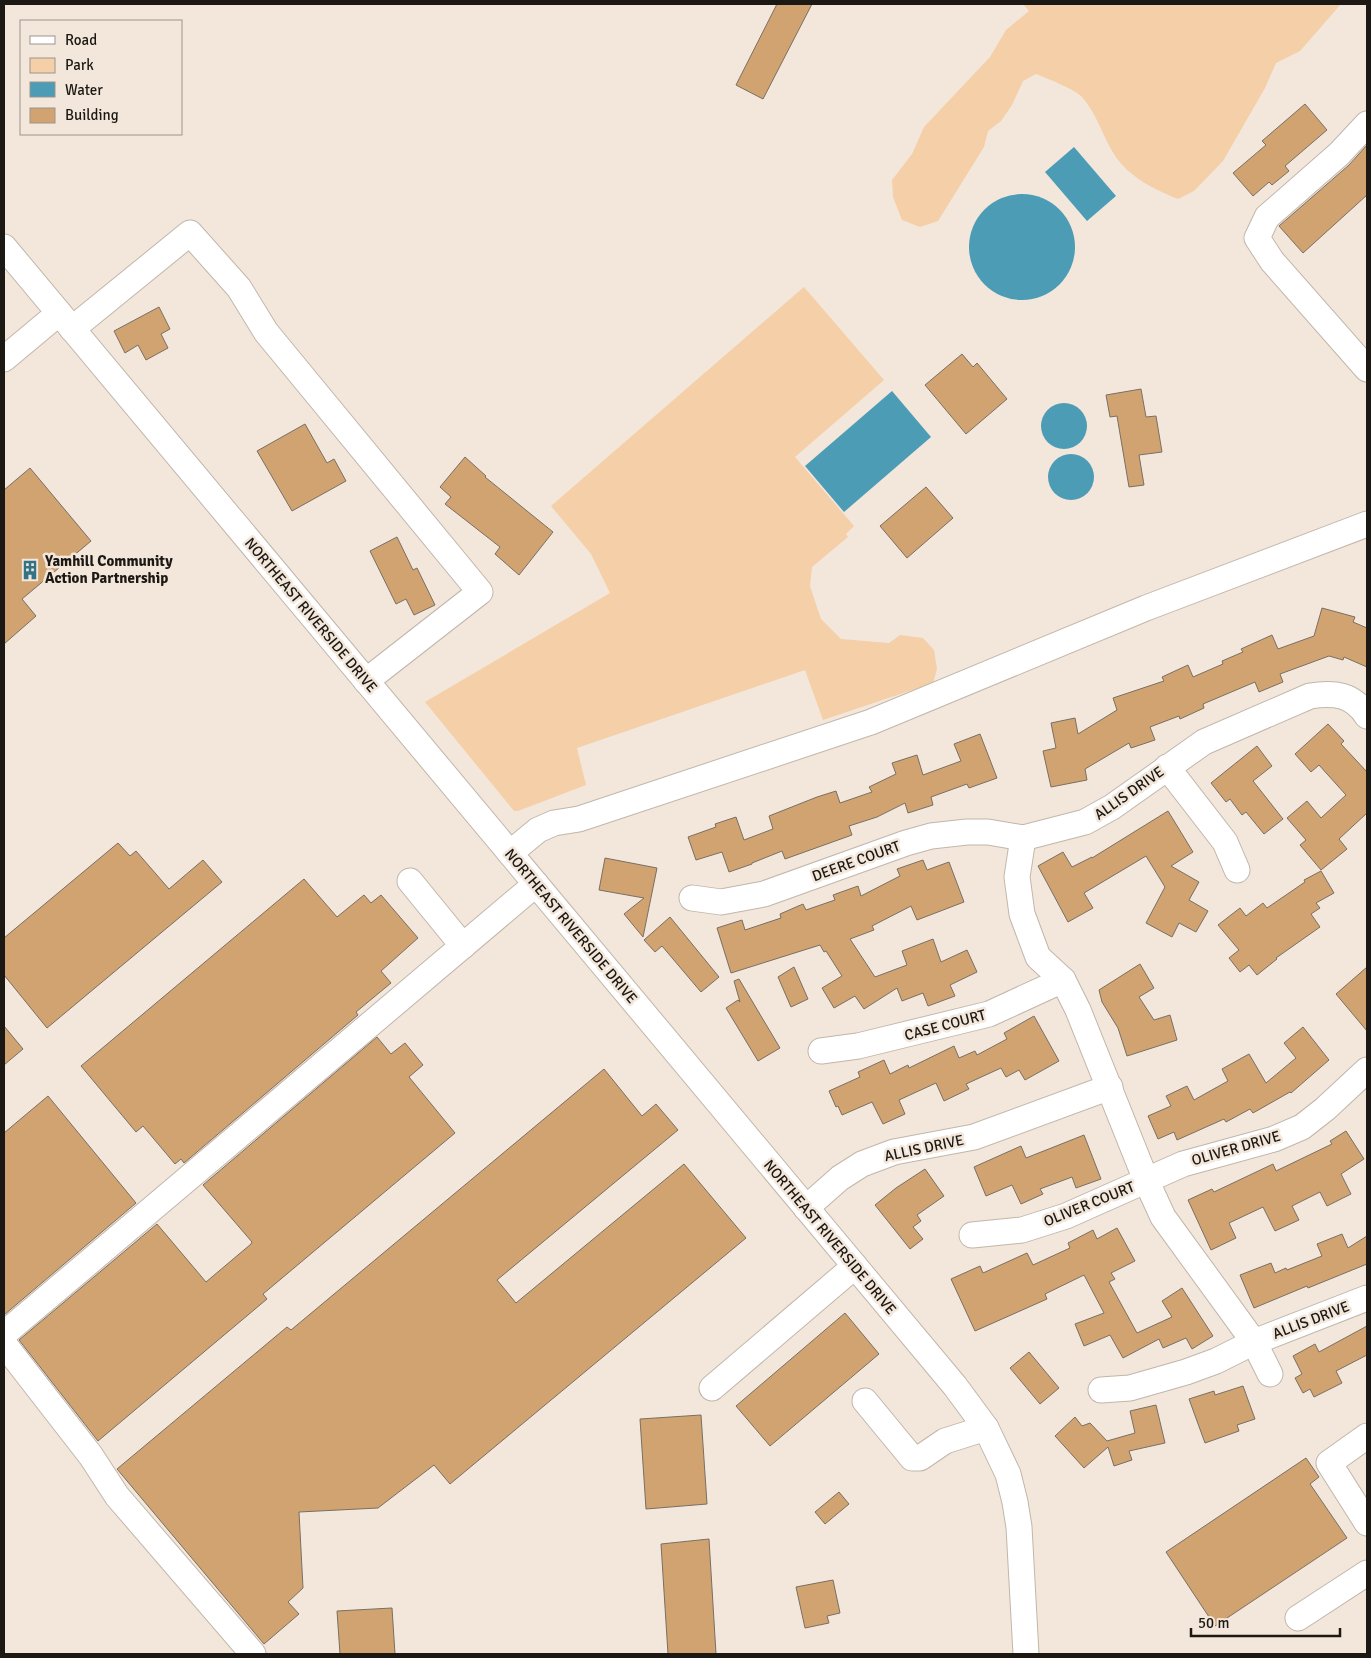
<svg xmlns="http://www.w3.org/2000/svg" width="1371" height="1658" font-family="Signika,sans-serif">
	<style>
		.green { fill: #f4cfa8 }
		.water { fill: #4c9cb6 }
		.building { fill: #d1a370; stroke: #796f64 }
		.lines { fill: none; stroke-linecap: round; stroke-linejoin: round }
		.minor-casing { stroke: #c1b6aa; stroke-width: 27 }
		.minor { stroke: #fff; stroke-width: 25 }
		.labels { text-anchor: middle; dominant-baseline: central; stroke-width: 5; stroke-linejoin: round; paint-order: stroke }
		.poi-label { font-size: 15px; font-weight: bold; fill: #1c1813; stroke: #f3e7db; text-anchor: start }
		.street-label { font-size: 15px; fill: #1c1813; stroke: #f3e7db }
	</style>
	<rect width="100%" height="100%" fill="#f3e7db"/>
	<g class="green">
		<path d="M1023,4H1341L1300,51L1276,63L1265,88L1223,161L1194,191L1178,199C1151,188 1125,175 1111,149C1101,131 1095,111 1081,96C1074,89 1046,78 1036,74L1023,81L1012,105L1001,121L988,131L984,147L938,221L920,227L902,220L893,197L892,180L912,154L924,127L990,57L1006,30L1029,11Z"/>
		<polygon points="804,287 884,380 795,457 854,526 846,534 848,537 812,567 810,586 821,619 841,639 889,643 900,635 923,638 934,650 937,669 933,683 823,720 805,670 577,748 586,785 518,811 514,811 425,702 610,593 591,554 551,506"/>
	</g>
	<g class="water">
		<polygon points="1074,147 1116,196 1087,221 1045,172"/>
		<circle cx="1022" cy="247" r="53"/>
		<polygon points="892,391 931,437 844,512 805,466"/>
		<circle cx="1064" cy="426" r="23"/>
		<circle cx="1071" cy="477" r="23"/>
	</g>
	<g class="building">
		<polygon points="777,4 812,4 763,99 736,85"/>
		<polygon points="1305,104 1327,130 1285,166 1289,171 1272,185 1269,182 1253,196 1233,173 1266,145 1262,141"/>
		<polygon points="1367,145 1367,195 1303,253 1279,226 1349,165"/>
		<polygon points="159,307 170,329 161,334 168,348 146,360 138,345 125,353 114,331"/>
		<polygon points="962,354 973,367 977,363 1007,399 966,434 925,385"/>
		<polygon points="1141,389 1146,417 1156,416 1162,452 1139,455 1144,485 1129,487 1117,416 1110,417 1106,395"/>
		<polygon points="305,424 327,463 334,459 346,481 292,511 257,451"/>
		<polygon points="465,457 486,476 485,477 553,532 519,575 495,554 500,547 445,504 451,497 440,487"/>
		<polygon points="30,468 91,541 22,599 36,616 4,644 4,490"/>
		<polygon points="926,487 953,518 907,558 880,526"/>
		<polygon points="397,537 413,570 417,568 435,605 414,615 406,599 396,604 370,551"/>
		<polygon points="1322,608 1355,617 1353,622 1367,628 1367,667 1344,657 1343,660 1329,656 1280,674 1283,682 1259,692 1255,682 1203,704 1204,708 1180,719 1179,716 1150,727 1155,740 1131,748 1129,743 1085,769 1087,780 1051,787 1043,751 1056,748 1051,723 1075,718 1078,734 1117,710 1113,698 1164,681 1162,677 1188,665 1193,677 1223,664 1222,661 1243,652 1241,649 1272,635 1278,649 1314,636"/>
		<polygon points="1328,724 1344,741 1341,744 1367,772 1367,813 1339,839 1347,849 1321,870 1300,845 1306,840 1287,818 1307,801 1321,818 1346,795 1319,765 1311,772 1295,754"/>
		<polygon points="980,734 997,778 969,788 967,784 931,797 933,805 908,813 905,803 877,817 849,826 852,835 785,859 782,851 752,863 752,864 729,872 722,852 696,860 688,837 716,827 715,824 736,817 744,840 773,829 769,816 817,797 836,791 840,803 872,792 869,787 896,774 892,763 917,755 923,775 961,761 954,744"/>
		<polygon points="1257,746 1272,766 1253,781 1283,819 1264,834 1246,812 1242,815 1230,799 1226,802 1211,783"/>
		<polygon points="1168,811 1193,852 1171,866 1199,882 1189,900 1208,911 1196,932 1179,923 1172,937 1146,923 1165,887 1146,856 1084,893 1093,908 1068,922 1038,866 1063,852 1072,867 1092,857 1092,858"/>
		<polygon points="118,843 130,856 136,851 169,889 203,860 222,882 47,1028 4,975 4,938"/>
		<polygon points="605,858 657,868 643,937 624,914 644,898 599,890"/>
		<polygon points="923,860 927,870 949,862 964,902 917,920 911,906 872,926 874,930 850,939 875,977 907,965 902,951 933,939 941,962 967,950 977,972 950,985 955,996 928,1006 923,993 902,1001 897,988 864,1009 855,996 834,1008 822,988 842,976 826,951 824,952 820,945 731,973 717,928 742,920 745,930 781,918 780,914 803,904 806,910 835,900 833,895 858,886 861,896 900,876 897,869"/>
		<polygon points="1321,871 1334,893 1316,903 1320,908 1311,914 1320,927 1276,958 1277,959 1257,975 1249,965 1240,972 1229,958 1239,950 1218,925 1240,908 1246,916 1263,903 1267,908 1305,882 1304,880"/>
		<polygon points="304,879 337,917 364,895 371,903 381,895 418,938 381,971 391,983 356,1012 358,1015 184,1163 181,1159 175,1164 143,1126 136,1132 81,1066"/>
		<polygon points="670,917 719,977 701,992 662,946 655,952 644,940"/>
		<polygon points="1140,964 1154,988 1139,997 1154,1020 1170,1015 1177,1040 1127,1056 1118,1028 1102,1002 1099,990"/>
		<polygon points="794,967 808,999 791,1007 778,977"/>
		<polygon points="1367,967 1367,1031 1336,994"/>
		<polygon points="739,979 780,1048 758,1061 726,1008 738,1000 740,1002 734,981"/>
		<polygon points="1034,1016 1059,1061 1025,1080 1019,1070 1006,1077 1001,1068 966,1084 969,1089 944,1101 936,1083 899,1100 905,1114 883,1124 872,1102 842,1115 838,1106 836,1107 829,1091 860,1077 858,1072 884,1060 890,1074 908,1065 909,1068 954,1046 959,1058 975,1051 977,1055 1007,1039 1004,1033"/>
		<polygon points="4,1026 23,1049 4,1065"/>
		<polygon points="1303,1027 1329,1060 1291,1093 1290,1092 1253,1113 1250,1109 1226,1122 1224,1119 1177,1140 1174,1132 1158,1139 1148,1116 1171,1106 1166,1096 1187,1086 1194,1100 1228,1081 1222,1069 1249,1054 1266,1083 1296,1058 1284,1043"/>
		<polygon points="377,1037 391,1054 405,1043 423,1065 409,1077 455,1133 263,1294 267,1299 98,1441 19,1340 157,1224 206,1282 251,1244 252,1242 203,1185"/>
		<polygon points="604,1069 642,1116 656,1104 678,1130 497,1280 516,1303 684,1164 746,1238 450,1484 434,1465 378,1508 299,1512 303,1588 288,1602 299,1614 264,1644 117,1469 287,1327 291,1330"/>
		<polygon points="48,1096 136,1203 4,1315 4,1133"/>
		<polygon points="1346,1131 1364,1159 1341,1174 1351,1194 1327,1206 1320,1192 1292,1206 1299,1220 1275,1231 1263,1207 1229,1223 1236,1238 1211,1250 1188,1200 1212,1189 1214,1192 1273,1164 1276,1171 1332,1144 1330,1141"/>
		<polygon points="1084,1135 1101,1179 1076,1188 1072,1177 1040,1189 1043,1194 1021,1204 1012,1185 986,1196 974,1167 1021,1146 1026,1158"/>
		<polygon points="925,1169 944,1196 917,1215 921,1221 913,1227 923,1239 910,1249 875,1205 896,1188"/>
		<polygon points="1117,1228 1135,1261 1111,1273 1115,1279 1109,1282 1137,1333 1172,1317 1162,1301 1182,1288 1213,1336 1192,1349 1186,1338 1163,1348 1159,1339 1123,1358 1110,1335 1084,1346 1075,1324 1104,1313 1084,1275 1045,1294 1047,1299 975,1331 951,1279 980,1266 983,1273 1027,1253 1033,1265 1070,1248 1068,1243 1093,1230 1097,1239"/>
		<polygon points="1342,1234 1348,1248 1367,1236 1367,1264 1308,1288 1307,1286 1254,1308 1240,1275 1271,1263 1275,1273 1286,1268 1287,1270 1322,1256 1317,1244"/>
		<polygon points="845,1313 879,1354 770,1446 736,1406"/>
		<polygon points="1367,1326 1367,1355 1336,1371 1342,1383 1314,1397 1310,1389 1303,1393 1295,1378 1302,1374 1293,1356 1315,1344 1319,1352"/>
		<polygon points="1029,1352 1059,1388 1040,1404 1010,1368"/>
		<polygon points="1243,1386 1255,1419 1237,1425 1239,1431 1205,1443 1189,1399 1214,1391 1215,1395"/>
		<polygon points="1156,1405 1165,1443 1129,1451 1132,1460 1114,1466 1108,1447 1084,1468 1055,1436 1075,1417 1082,1426 1090,1423 1107,1441 1135,1433 1130,1411"/>
		<polygon points="701,1415 707,1504 646,1509 640,1419"/>
		<polygon points="1306,1458 1319,1477 1310,1484 1347,1538 1215,1626 1166,1552"/>
		<polygon points="839,1492 849,1504 825,1524 815,1512"/>
		<polygon points="709,1539 716,1654 668,1654 661,1544"/>
		<polygon points="833,1580 840,1613 827,1616 829,1623 805,1628 796,1587"/>
		<polygon points="392,1608 395,1654 340,1654 337,1611"/>
	</g>
	<g class="lines">
		<defs>
			<g id="minor">
				<polyline points="1367,124 1339,154 1267,217 1257,238 1272,261 1367,369"/>
				<polyline points="4,247 955,1386 986,1428 1008,1474 1015,1502 1019,1527 1026,1654"/>
				<polyline points="72,329 190,233 239,288 266,332 480,592 366,681"/>
				<polyline points="4,359 59,313"/>
				<polyline points="1167,767 1225,842 1237,870"/>
				<polyline points="1023,838 1017,877 1022,914 1038,957 1063,980 1078,1010 1146,1180 1163,1217 1254,1342 1270,1374"/>
				<polyline points="510,853 538,830 554,823 579,819 871,722 1146,608 1367,524"/>
				<polyline points="410,881 463,946"/>
				<path d="M692,898L721,902L764,894L906,843L931,836L967,832H988L1023,838L1085,822L1112,807L1204,742L1310,696C1334,692 1353,694 1367,716"/>
				<polyline points="821,1051 858,1046 989,1014 1063,980"/>
				<polyline points="806,1208 840,1178 862,1164 894,1152 974,1137 1110,1087"/>
				<polyline points="972,1235 1022,1230 1066,1216 1183,1164 1274,1139 1302,1127 1325,1109 1367,1070"/>
				<polyline points="4,1334 536,884"/>
				<polyline points="4,1344 91,1456 117,1496 253,1654"/>
				<polyline points="712,1388 855,1266"/>
				<polyline points="1101,1390 1130,1388 1186,1372 1216,1361 1254,1342 1367,1298"/>
				<polyline points="865,1401 912,1458 920,1458 945,1441 986,1428"/>
				<polyline points="1367,1436 1329,1463 1367,1523"/>
				<polyline points="1298,1618 1367,1573"/>
			</g>
		</defs>
		<use href="#minor" class="minor-casing"/>
		<use href="#minor" class="minor"/>
	</g>
	<defs>
		<symbol id="building-bare" viewBox="-9 -9 18 18"><path d="M-4-6H4V6H1V3H-1V6H-4ZM-2.5-4.3h1.7v1.8h-1.7ZM.8-4.3h1.7v1.8H.8ZM-2.5-1h1.7V.8h-1.7ZM.8-1h1.7V.8H.8Z" fill="#337387" stroke="#f3e7db" stroke-width="2.5" paint-order="stroke"/></symbol>
	</defs>
	<g fill-rule="evenodd">
		<use href="#building-bare" x="16" y="556" width="28" height="28"/>
	</g>
	<g class="labels">
		<g class="poi-label">
			<text x="45" y="561">Yamhill Community<tspan x="45" dy="17">Action Partnership</tspan></text>
		</g>
		<g class="street-label">
			<text transform="translate(311 615) rotate(50)">NORTHEAST RIVERSIDE DRIVE</text>
			<text transform="translate(1129 793) rotate(-35)">ALLIS DRIVE</text>
			<text transform="translate(856 861) rotate(-20)">DEERE COURT</text>
			<text transform="translate(571 926) rotate(50)">NORTHEAST RIVERSIDE DRIVE</text>
			<text transform="translate(945 1025) rotate(-15)">CASE COURT</text>
			<text transform="translate(924 1148) rotate(-12)">ALLIS DRIVE</text>
			<text transform="translate(1236 1148) rotate(-16)">OLIVER DRIVE</text>
			<text transform="translate(1089 1204) rotate(-22)">OLIVER COURT</text>
			<text transform="translate(830 1237) rotate(50)">NORTHEAST RIVERSIDE DRIVE</text>
			<text transform="translate(1311 1320) rotate(-21)">ALLIS DRIVE</text>
		</g>
	</g>
	<rect width="1371" height="1658" fill="none" stroke="#1c1813" stroke-width="10"/>
	<rect x="20" y="20" width="162" height="115" fill="#f3e7db" stroke="#9d948b"/>
	<rect x="30" y="36" width="25" height="8" fill="#ffffff" stroke="#9d948b"/>
	<text x="65" y="45" font-size="15" fill="#1c1813">Road</text>
	<rect x="30" y="58" width="25" height="15" fill="#f4cfa8" stroke="#9d948b"/>
	<text x="65" y="70" font-size="15" fill="#1c1813">Park</text>
	<rect x="30" y="82" width="25" height="15" fill="#4c9cb6" stroke="#9d948b"/>
	<text x="65" y="95" font-size="15" fill="#1c1813">Water</text>
	<rect x="30" y="108" width="25" height="15" fill="#d1a370" stroke="#9d948b"/>
	<text x="65" y="120" font-size="15" fill="#1c1813">Building</text>
	<path d="M1191 1628v8h149v-8" fill="none" stroke="#1c1813" stroke-width="2.5"/>
	<text x="1198" y="1628" font-size="15" fill="#1c1813" stroke="#f3e7db" stroke-width="4" paint-order="stroke">50 m</text>
</svg>
